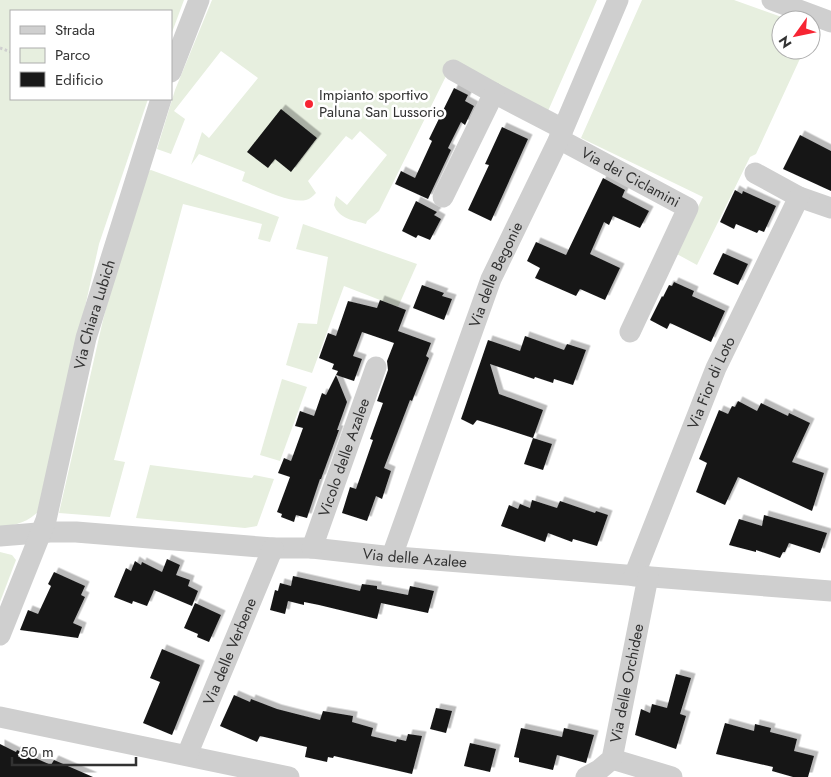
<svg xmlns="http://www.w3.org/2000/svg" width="831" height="777" font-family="Jost,sans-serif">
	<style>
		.green { fill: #e7efdf }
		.building { fill: #191919; filter: url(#shadow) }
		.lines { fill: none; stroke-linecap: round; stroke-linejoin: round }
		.path { stroke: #cfcfcf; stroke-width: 3; stroke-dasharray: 2.5 2.5; stroke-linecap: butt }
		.minor { stroke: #cfcfcf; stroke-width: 21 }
		.poi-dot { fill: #f72533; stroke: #fff; stroke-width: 2 }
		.labels { text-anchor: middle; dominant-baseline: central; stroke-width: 5; stroke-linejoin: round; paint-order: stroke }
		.poi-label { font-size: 15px; fill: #323232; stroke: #fff; text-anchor: start }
		.street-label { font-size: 15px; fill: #323232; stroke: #fff }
	</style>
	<defs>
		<filter id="shadow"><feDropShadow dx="4.5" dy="-4.5" stdDeviation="0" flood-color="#0004"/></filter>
	</defs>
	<rect width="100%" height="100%" fill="#fff"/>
	<g class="green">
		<path d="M0,0H184L171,35V11H11V99H148L99,244L40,510C28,522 17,525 0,527Z"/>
		<path d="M212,0H597L548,111L454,60L379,211L367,221L366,224C353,220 339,219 334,205L336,196L347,205L387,155L360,131L352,140L346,136L308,181L316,193C313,196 310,199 306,200C290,204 258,187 242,181L245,172L199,154L191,165L202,132L209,138L258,78L221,51L174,111L185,119L171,154L157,149L175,90Z"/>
		<polygon points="642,0 734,0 790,20 781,20 781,50 804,50 756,154 750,157 697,265 675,253 703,197 581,138"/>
		<polygon points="151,170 279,217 270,242 258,239 262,224 183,204 114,460 125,462 110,517 59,513 103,320 121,252 148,171"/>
		<polygon points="303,224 417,264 398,307 344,286 312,373 286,365 298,323 317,324 328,257 296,249"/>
		<polygon points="282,379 307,387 280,461 260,455"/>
		<polygon points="150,465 252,478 254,475 274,479 257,526 245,528 136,518"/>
		<polygon points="0,552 12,555 16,560 0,602"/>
	</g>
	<g class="building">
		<polygon points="454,88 468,95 465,101 474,106 465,125 461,122 448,148 451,150 428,199 395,184 401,171 415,178 432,141 429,139"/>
		<polygon points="281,109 317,138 291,172 275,159 268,168 247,152"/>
		<polygon points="502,127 528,139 491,221 468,210 489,165 485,164"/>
		<polygon points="800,135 831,151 831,191 783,169"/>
		<polygon points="603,178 625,190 622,197 649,211 640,228 613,216 609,225 604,222 590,254 620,268 605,300 580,289 576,296 535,278 540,268 527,261 536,242 566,255"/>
		<polygon points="735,190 742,194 743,191 776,206 764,232 759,230 757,233 736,224 734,229 720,222"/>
		<polygon points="416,201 437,212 434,215 441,219 430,240 418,235 416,238 402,231"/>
		<polygon points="723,253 748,264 738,285 713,274"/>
		<polygon points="674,282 694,291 692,296 725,311 711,342 670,323 667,329 650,320 662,296 663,297 669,285 672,286"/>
		<polygon points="422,285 444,293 442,296 452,299 444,320 413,308"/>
		<polygon points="380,300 406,310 398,331 431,343 426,356 429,358 412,401 410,400 384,468 391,471 382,499 376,496 367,521 342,513 350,487 356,489 373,440 370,439 383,403 377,401 388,370 387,361 394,343 362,332 353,356 362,359 354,381 336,375 347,402 337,430 339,430 321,479 320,479 307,518 296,515 294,522 281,517 282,514 277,512 290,477 278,473 284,458 291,461 303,428 295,426 300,411 314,416 322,393 326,395 338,371 332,369 334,364 319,358 328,333 336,336 348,301 377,308"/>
		<polygon points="525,336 564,350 567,344 586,350 573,385 554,379 553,383 535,377 534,379 490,364 499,394 543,410 533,438 477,420 473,425 461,419 488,340 520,351"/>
		<polygon points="738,401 757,411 761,403 788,416 789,413 810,423 792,462 824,473 812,511 738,477 725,505 696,492 707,463 699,459 719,410 728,414 732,406 735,407"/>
		<polygon points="533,438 552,444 543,470 524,464"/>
		<polygon points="532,500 557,508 560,501 595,513 596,511 608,515 597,546 573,539 572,542 548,533 545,542 501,526 509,505 518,509 520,504 530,508"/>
		<polygon points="764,515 827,533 820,553 789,543 785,552 783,552 780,558 756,550 756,552 729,545 739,519 762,526"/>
		<polygon points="167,559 180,565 176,575 190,580 188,586 198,591 192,606 154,590 147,606 133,601 132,604 114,597 126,568 131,571 135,561 141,565 142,562 162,572"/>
		<polygon points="54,572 85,586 81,595 85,597 73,623 82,627 78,638 20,630 28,610 38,614 51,586 48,584"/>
		<polygon points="293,576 360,591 362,584 377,586 377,589 408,595 410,586 434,591 428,613 381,603 377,619 319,605 304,602 304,605 288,601 285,614 270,610 275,590 278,591 280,583 291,586"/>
		<polygon points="195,603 221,615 209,642 197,637 198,634 184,628"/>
		<polygon points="162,649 200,665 172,735 143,723 160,682 150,678"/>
		<polygon points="676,674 691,678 680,714 686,716 676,749 635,735 641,709 650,713 652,704 667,708"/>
		<polygon points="234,695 250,702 251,699 277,709 320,720 323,711 353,716 352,722 373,728 371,736 396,742 397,739 406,741 408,734 422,736 412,774 334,756 333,758 328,757 327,762 305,757 307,747 260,736 257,742 220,726"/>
		<polygon points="436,708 452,711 446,733 430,729"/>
		<polygon points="725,723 754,731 755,724 771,728 770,732 797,739 794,751 814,756 808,777 793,777 772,771 773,767 716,754"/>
		<polygon points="521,728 562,737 564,728 594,735 586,763 557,755 553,770 519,762 519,758 514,757"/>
		<polygon points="470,743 496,749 490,772 464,766"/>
		<polygon points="0,744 16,752 17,750 51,765 54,760 93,777 0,777"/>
	</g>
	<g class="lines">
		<polyline class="path" points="0,48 11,52"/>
		<g class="minor">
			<polyline points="772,0 831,22"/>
			<polyline points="453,70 494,93 563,129"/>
			<polyline points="171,72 199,0"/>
			<path id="s1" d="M559,139L688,208L630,332"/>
			<polyline points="755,173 799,197 831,208"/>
			<polyline points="443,197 494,93"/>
			<path id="s2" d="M0,536L50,532H76L273,548H312L384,556L831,591"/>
			<path id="s3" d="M312,548L376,367"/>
			<path id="s4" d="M392,556L491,279L559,139L618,0"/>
			<path id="s5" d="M634,576L716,368L799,197"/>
			<path id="s6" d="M0,635L46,520L86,338L161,99"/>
			<polyline points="0,717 289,777"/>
			<path id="s7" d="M187,755L273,548"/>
			<polyline points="612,759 672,777"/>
			<path id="s8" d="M586,777L599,770L612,759L648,577"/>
		</g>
	</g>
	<circle class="poi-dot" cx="309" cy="104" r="5"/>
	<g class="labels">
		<g class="poi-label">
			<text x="319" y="95">Impianto sportivo<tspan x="319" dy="17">Paluna San Lussorio</tspan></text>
		</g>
		<g class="street-label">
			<text stroke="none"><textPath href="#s1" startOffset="81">Via dei Ciclamini</textPath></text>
			<text stroke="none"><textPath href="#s4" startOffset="300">Via delle Begonie</textPath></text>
			<text stroke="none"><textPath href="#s6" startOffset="335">Via Chiara Lubich</textPath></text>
			<text stroke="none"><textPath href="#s5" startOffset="208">Via Fior di Loto</textPath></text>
			<text stroke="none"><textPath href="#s3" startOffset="96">Vicolo delle Azalee</textPath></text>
			<text stroke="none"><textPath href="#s2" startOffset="416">Via delle Azalee</textPath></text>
			<text stroke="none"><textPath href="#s7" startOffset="112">Via delle Verbene</textPath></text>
			<text stroke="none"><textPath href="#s8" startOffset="109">Via delle Orchidee</textPath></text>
		</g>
	</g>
	<rect x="10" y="10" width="162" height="90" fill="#ffffff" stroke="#adadad"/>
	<rect x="20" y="26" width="25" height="8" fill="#cfcfcf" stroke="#adadad"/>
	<text x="55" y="35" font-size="15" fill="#323232">Strada</text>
	<rect x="20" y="48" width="25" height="15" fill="#e7efdf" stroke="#adadad"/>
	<text x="55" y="60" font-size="15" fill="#323232">Parco</text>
	<rect x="20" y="72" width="25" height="15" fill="#191919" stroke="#adadad"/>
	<text x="55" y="85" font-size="15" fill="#323232">Edificio</text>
	<g transform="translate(796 35) rotate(237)"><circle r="24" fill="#ffffff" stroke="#adadad"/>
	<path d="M0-4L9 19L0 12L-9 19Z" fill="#f72533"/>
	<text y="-8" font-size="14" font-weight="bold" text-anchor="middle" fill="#323232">N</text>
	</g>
	<path d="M12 757v8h124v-8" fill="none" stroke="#323232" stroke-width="2.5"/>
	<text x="20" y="757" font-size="15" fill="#323232" stroke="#ffffff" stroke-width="4" paint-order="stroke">50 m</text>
</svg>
